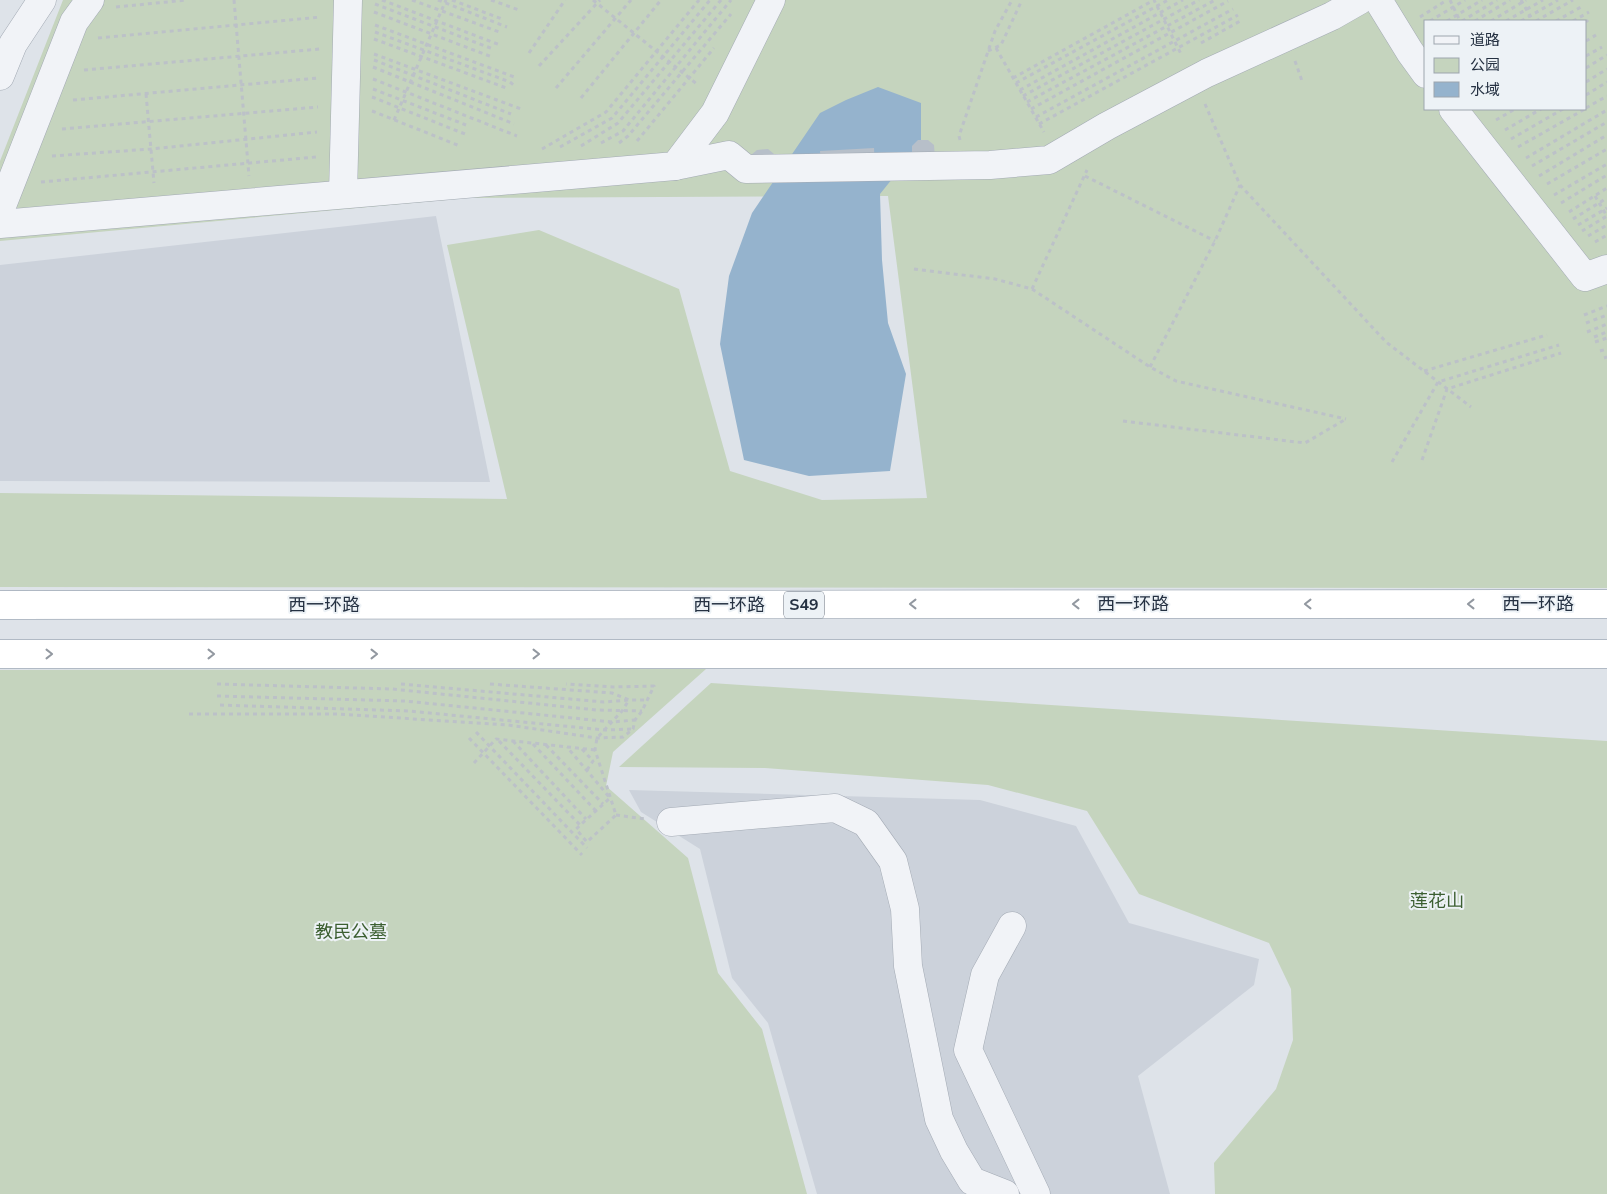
<svg xmlns="http://www.w3.org/2000/svg" width="1607" height="1194" font-family="'Nunito Sans','Noto Sans SC',sans-serif">
	<style>
		.built { fill: #ccd2db }
		.green { fill: #c5d4be; fill-rule: evenodd }
		.water { fill: #95b3cd }
		.building { fill: #b7bfc9 }
		.lines { fill: none; stroke-linecap: round; stroke-linejoin: round }
		.minor-casing { stroke: #a3aab4; stroke-width: 29 }
		.highway-casing { stroke: #8491a1; stroke-width: 29 }
		.path { stroke: #bcc1c8; stroke-width: 3; stroke-dasharray: 4 4; stroke-linecap: butt }
		.minor { stroke: #f1f3f7; stroke-width: 28 }
		.highway { stroke: #fff; stroke-width: 28 }
		.oneway { stroke: #9298a0 }
		.labels { text-anchor: middle; dominant-baseline: central; stroke-width: 4; stroke-linejoin: round; paint-order: stroke }
		.shield { fill: #edf2f6; stroke: #616b78; stroke-width: 1 }
		.shield-label { font-size: 16px; font-weight: bold; fill: #253142 }
		.street-label { font-size: 18px; fill: #253142; stroke: #edf2f6 }
		.park-label { font-size: 18px; fill: #3c5f31; stroke: #edf2f6 }
	</style>
	<rect width="100%" height="100%" fill="#dee3e9"/>
	<g class="built">
		<polygon points="436,216 490,482 0,481 0,265"/>
		<polygon points="629,790 980,800 1076,826 1129,923 1259,959 1254,985 1138,1076 1170,1194 817,1194 768,1023 732,978 700,849 641,812"/>
	</g>
	<g class="green">
		<path d="M63,0H1607V588L0,587V493L507,499L447,245L539,230L679,289L730,471L822,500L927,498L888,196L467,198L0,241V161ZM1426,21H1586V109H1426Z"/>
		<polygon points="706,669 613,752 606,786 688,858 718,973 762,1029 807,1194 0,1194 0,670"/>
		<polygon points="711,683 1607,741 1607,1194 1215,1194 1214,1163 1276,1089 1293,1040 1291,989 1269,943 1139,894 1087,811 988,785 765,768 619,767"/>
	</g>
	<polygon class="water" points="878,87 921,103 921,143 880,194 882,260 888,323 906,374 890,471 809,476 744,460 720,344 729,276 752,213 820,113 846,100"/>
	<g class="building">
		<polygon points="918,140 928,140 934,145 935,158 912,159 912,146"/>
		<polygon points="874,148 875,169 821,172 820,151"/>
		<polygon points="768,149 774,154 775,167 751,155 757,150"/>
	</g>
	<g class="lines">
		<defs>
			<g id="minor">
				<polyline points="1378,0 1410,52 1426,74"/>
				<polyline points="0,76 13,44 42,0"/>
				<polyline points="1453,109 1585,277 1607,269"/>
				<polyline points="675,166 729,155 746,169 990,165 1049,160 1107,126 1207,73 1332,16 1360,0"/>
				<polyline points="343,194 348,0"/>
				<polyline points="0,211 74,22 90,0"/>
				<polyline points="0,224 675,166 715,113 771,0"/>
				<polyline points="671,822 835,808 866,823 893,861 905,909 908,966 939,1119 954,1151 972,1181 1005,1194"/>
				<polyline points="1012,926 985,975 968,1050 1036,1194"/>
			</g>
			<g id="highway">
				<polyline points="0,605 1607,604"/>
				<polyline points="0,654 1607,654"/>
			</g>
		</defs>
		<use href="#minor" class="minor-casing"/>
		<use href="#highway" class="highway-casing"/>
		<g class="path">
			<polyline points="234,0 249,176"/>
			<polyline points="382,0 500,45"/>
			<polyline points="412,0 502,33"/>
			<polyline points="438,0 507,27"/>
			<polyline points="452,0 502,19"/>
			<polyline points="491,0 519,10"/>
			<polyline points="593,0 698,85"/>
			<polyline points="1450,0 1460,21"/>
			<polyline points="1521,0 1533,21"/>
			<polyline points="375,4 493,49"/>
			<polyline points="116,7 187,0"/>
			<polyline points="374,12 492,57"/>
			<polyline points="1420,17 1447,0"/>
			<polyline points="1430,21 1465,0"/>
			<polyline points="1447,21 1482,0"/>
			<polyline points="1462,21 1497,0"/>
			<polyline points="1475,21 1510,0"/>
			<polyline points="1491,21 1526,0"/>
			<polyline points="1506,21 1543,0"/>
			<polyline points="1521,21 1558,0"/>
			<polyline points="1536,21 1573,0"/>
			<polyline points="1556,21 1581,7"/>
			<polyline points="1573,21 1589,12"/>
			<polyline points="1586,22 1588,20"/>
			<polyline points="375,25 517,78"/>
			<polyline points="375,32 510,82 516,87"/>
			<polyline points="98,38 321,17"/>
			<polyline points="374,39 509,89"/>
			<polyline points="1586,41 1596,35"/>
			<polyline points="1201,43 1242,20"/>
			<polyline points="996,48 1044,132"/>
			<polyline points="988,51 1001,45 1022,0"/>
			<polyline points="529,53 565,0"/>
			<polyline points="374,54 521,109"/>
			<polyline points="1586,56 1602,47"/>
			<polyline points="374,60 511,114"/>
			<polyline points="1295,61 1302,81"/>
			<polyline points="539,66 600,0"/>
			<polyline points="373,67 514,124"/>
			<polyline points="1586,68 1607,55"/>
			<polyline points="84,70 320,49"/>
			<polyline points="1013,78 1154,0 1182,56"/>
			<polyline points="373,79 517,136"/>
			<polyline points="1586,82 1607,69"/>
			<polyline points="1016,83 1168,0"/>
			<polyline points="556,88 631,0"/>
			<polyline points="373,89 466,125"/>
			<polyline points="1020,90 1183,0"/>
			<polyline points="146,94 154,183"/>
			<polyline points="1586,95 1607,82"/>
			<polyline points="1023,96 1199,0"/>
			<polyline points="372,97 465,134"/>
			<polyline points="581,98 661,0"/>
			<polyline points="73,100 318,78"/>
			<polyline points="1027,102 1215,0"/>
			<polyline points="1205,104 1240,185 1386,342 1471,407"/>
			<polyline points="1586,108 1607,96"/>
			<polyline points="1031,109 1228,1"/>
			<polyline points="372,111 460,146"/>
			<polyline points="1036,117 1233,9"/>
			<polyline points="394,120 446,0"/>
			<polyline points="1496,120 1515,109"/>
			<polyline points="1039,124 1238,15"/>
			<polyline points="62,129 318,107"/>
			<polyline points="1505,130 1541,109"/>
			<polyline points="1511,139 1563,109"/>
			<polyline points="960,140 959,136 995,31 1012,0"/>
			<polyline points="637,141 714,48"/>
			<polyline points="601,143 623,131 731,0"/>
			<polyline points="619,143 628,136 731,14"/>
			<polyline points="581,146 618,123 721,0"/>
			<polyline points="560,147 612,118 710,0"/>
			<polyline points="1518,147 1585,109"/>
			<polyline points="542,149 606,112 699,0"/>
			<polyline points="52,156 151,149 317,132"/>
			<polyline points="1526,158 1607,110"/>
			<polyline points="1532,166 1607,122"/>
			<polyline points="1085,176 1215,241"/>
			<polyline points="1539,176 1607,135"/>
			<polyline points="41,182 316,157"/>
			<polyline points="1547,184 1607,149"/>
			<polyline points="1554,195 1607,164"/>
			<polyline points="1595,196 1607,216"/>
			<polyline points="1561,203 1607,175"/>
			<polyline points="1569,212 1607,188"/>
			<polyline points="1573,219 1607,198"/>
			<polyline points="1578,225 1607,208"/>
			<polyline points="1582,231 1607,216"/>
			<polyline points="1588,236 1607,225"/>
			<polyline points="1595,242 1607,235"/>
			<polyline points="914,269 995,279 1032,289 1150,367 1176,381 1346,419"/>
			<polyline points="1032,289 1087,170"/>
			<polyline points="1584,315 1607,306"/>
			<polyline points="1586,323 1607,315"/>
			<polyline points="1587,332 1607,324"/>
			<polyline points="1594,337 1607,332"/>
			<polyline points="1595,342 1607,338"/>
			<polyline points="1600,351 1607,349"/>
			<polyline points="1604,358 1607,357"/>
			<polyline points="1150,367 1215,241 1240,185"/>
			<polyline points="1424,371 1547,335"/>
			<polyline points="1123,421 1305,443 1346,419"/>
			<polyline points="1422,460 1447,389 1561,353"/>
			<polyline points="1392,462 1438,382 1559,345"/>
			<polyline points="217,684 392,689 597,710 642,711"/>
			<polyline points="401,684 604,702 629,700 646,700"/>
			<polyline points="490,684 612,693 629,700 622,711 597,738 595,750 616,815 587,842 576,829 610,798 567,747"/>
			<polyline points="217,696 405,701 612,722 635,720"/>
			<polyline points="220,705 409,711 605,730 632,729"/>
			<polyline points="189,714 337,714 508,725 597,738 623,737 633,729 635,720 642,711 654,686 613,687 566,684"/>
			<polyline points="476,732 587,848"/>
			<polyline points="469,738 582,855"/>
			<polyline points="499,741 580,825"/>
			<polyline points="513,741 586,819"/>
			<polyline points="533,744 596,811"/>
			<polyline points="546,745 603,804"/>
			<polyline points="582,749 593,761"/>
			<polyline points="474,763 496,739 595,750"/>
			<polyline points="587,770 593,761 597,759"/>
			<polyline points="616,815 645,819"/>
		</g>
		<use href="#minor" class="minor"/>
		<use href="#highway" class="highway"/>
	</g>
	<defs><path id="oneway-chevron" d="M-2-3.5L2.5 0L-2 3.5" fill="none" stroke-width="1.6" stroke-linecap="round" stroke-linejoin="round" transform="scale(1.25)"/></defs>
	<g class="oneway">
		<use href="#oneway-chevron" transform="translate(913 604) rotate(180)"/>
		<use href="#oneway-chevron" transform="translate(1076 604) rotate(180)"/>
		<use href="#oneway-chevron" transform="translate(1308 604) rotate(180)"/>
		<use href="#oneway-chevron" transform="translate(1471 604) rotate(180)"/>
		<use href="#oneway-chevron" transform="translate(49 654)"/>
		<use href="#oneway-chevron" transform="translate(211 654)"/>
		<use href="#oneway-chevron" transform="translate(374 654)"/>
		<use href="#oneway-chevron" transform="translate(536 654)"/>
	</g>
	<g class="labels">
		<rect class="shield" x="784" y="591.5" width="40" height="27" rx="4"/>
		<g class="shield-label">
			<text x="804" y="605">S49</text>
		</g>
		<g class="street-label">
			<text x="1133" y="604">西一环路</text>
			<text x="1538" y="604">西一环路</text>
			<text x="324" y="605">西一环路</text>
			<text x="729" y="605">西一环路</text>
		</g>
		<g class="park-label">
			<text x="1437" y="901">莲花山</text>
			<text x="351" y="932">教民公墓</text>
		</g>
	</g>
	<rect x="1424" y="20" width="162" height="90" fill="#edf2f6" stroke="#9da5ae"/>
	<rect x="1434" y="36" width="25" height="8" fill="#f1f3f7" stroke="#9da5ae"/>
	<text x="1470" y="45" font-size="15" fill="#253142">道路</text>
	<rect x="1434" y="58" width="25" height="15" fill="#c5d4be" stroke="#9da5ae"/>
	<text x="1470" y="70" font-size="15" fill="#253142">公园</text>
	<rect x="1434" y="82" width="25" height="15" fill="#95b3cd" stroke="#9da5ae"/>
	<text x="1470" y="95" font-size="15" fill="#253142">水域</text>
</svg>
